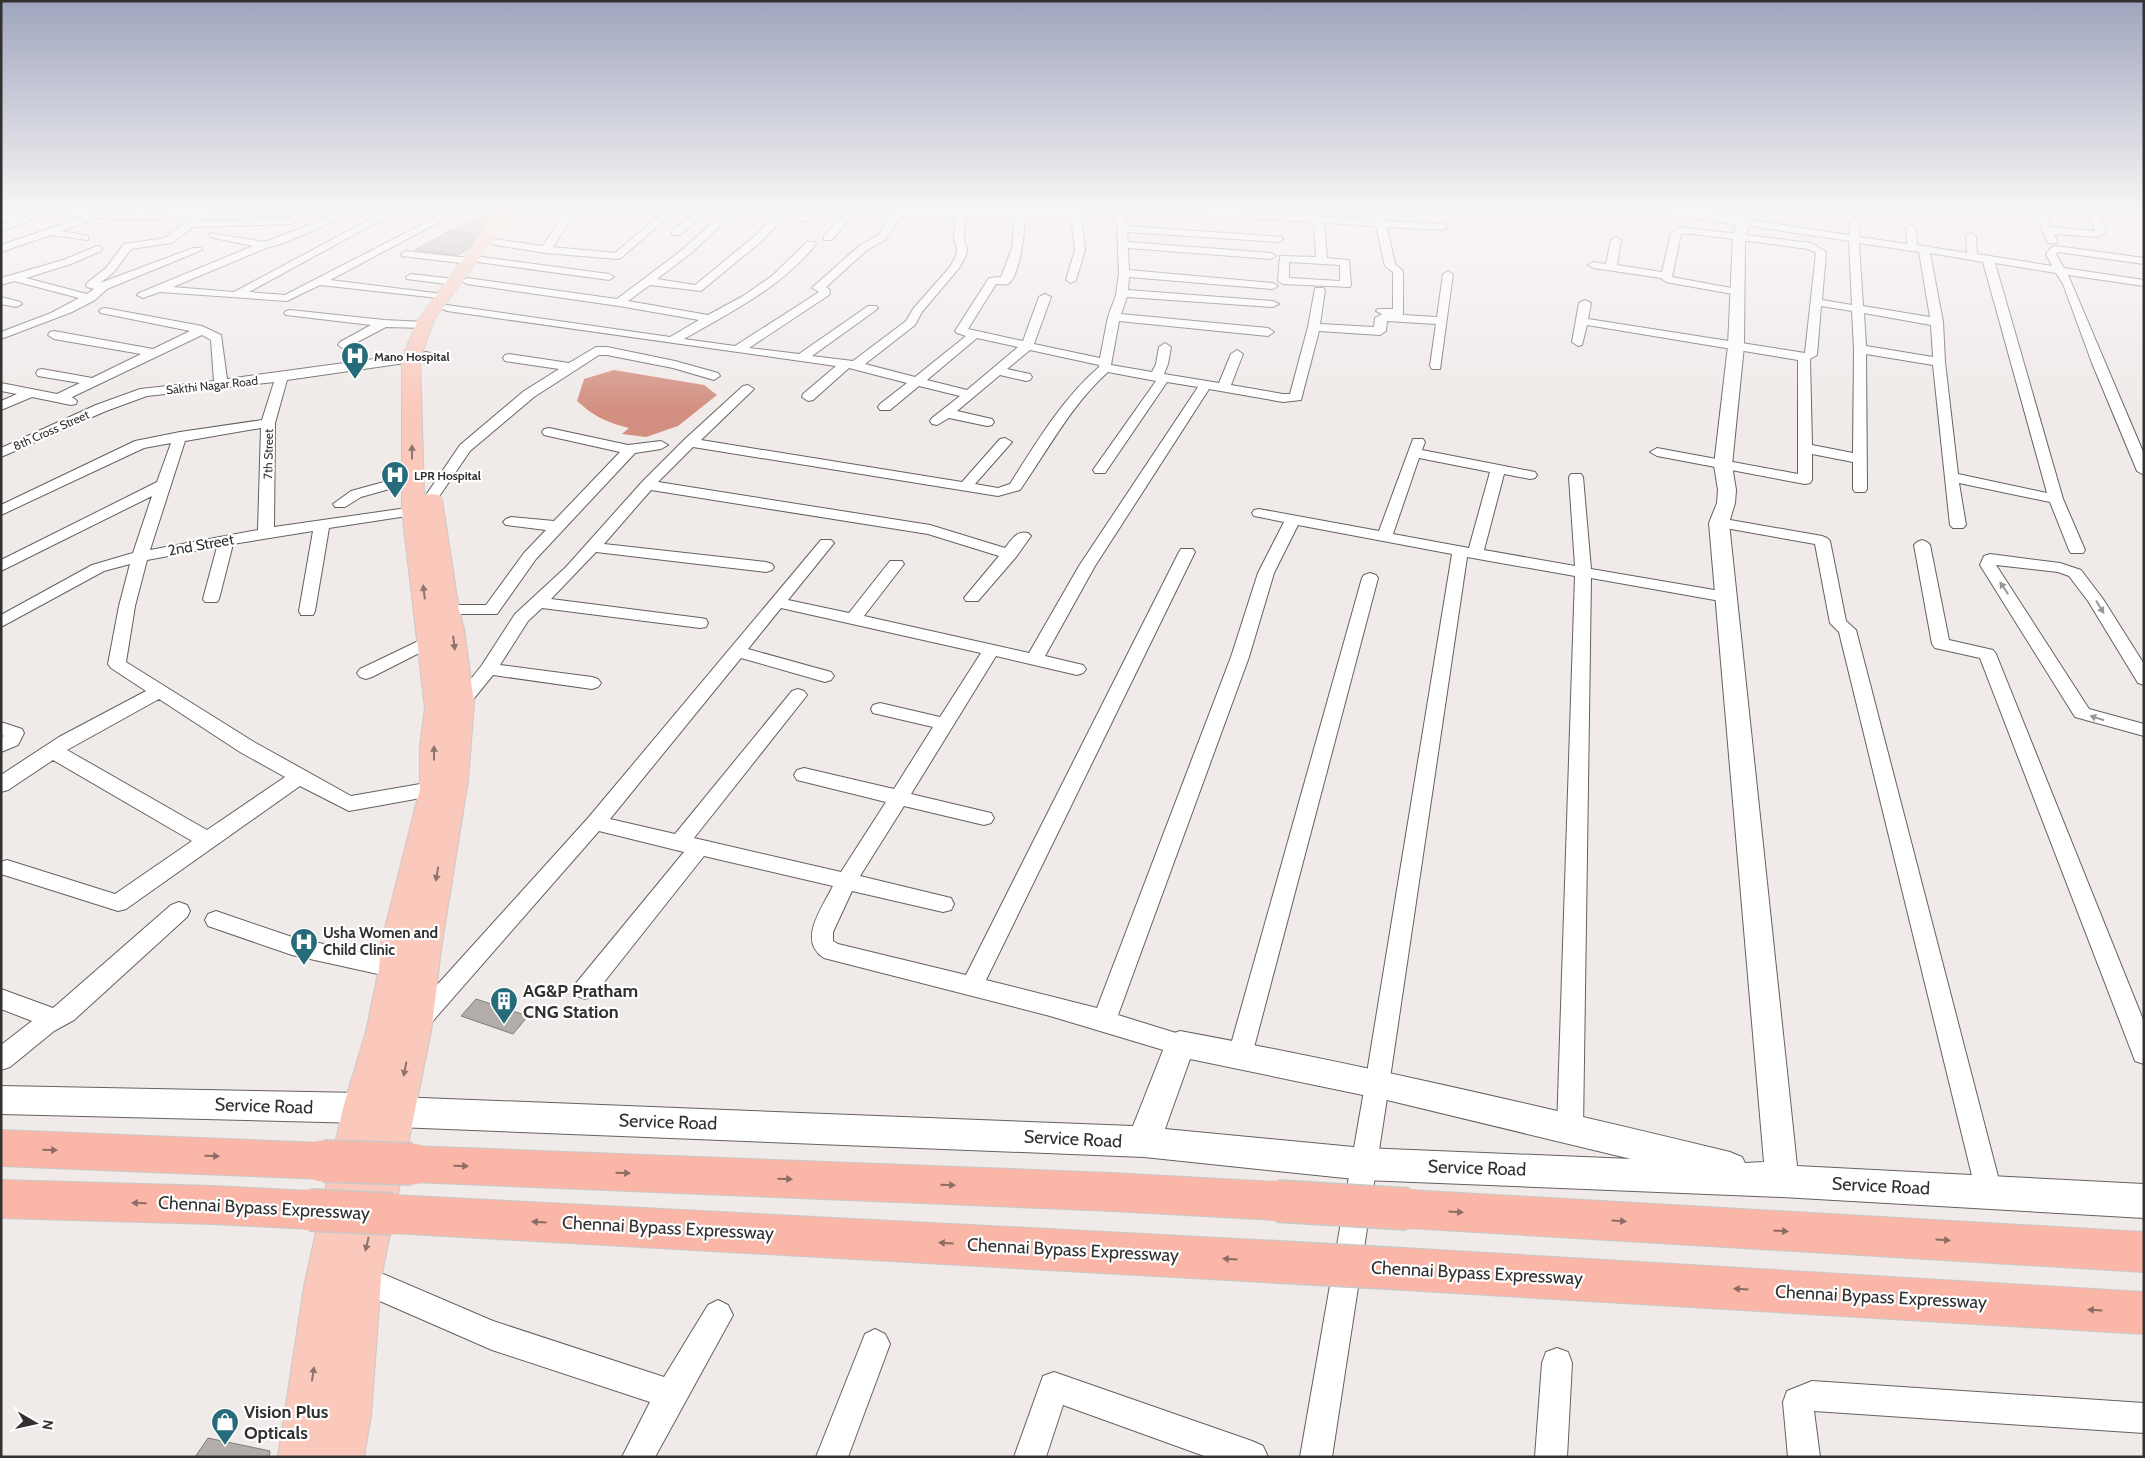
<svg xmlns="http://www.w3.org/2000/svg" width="2145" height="1458" font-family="Cabin,sans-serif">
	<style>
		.water { fill: #d28e7f }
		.building { fill: #b2adab; stroke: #817c7a }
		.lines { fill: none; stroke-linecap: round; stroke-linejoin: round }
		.minor-casing { stroke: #666160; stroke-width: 2 }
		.tertiary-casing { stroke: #666160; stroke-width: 2 }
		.primary-casing { stroke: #cac9c9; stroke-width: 2 }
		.trunk-casing { stroke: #cac9c9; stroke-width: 2 }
		.minor { fill: #fff; fill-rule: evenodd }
		.tertiary { fill: #fff; fill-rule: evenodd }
		.primary { fill: #fbc8bc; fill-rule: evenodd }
		.trunk { fill: #fab6a6; fill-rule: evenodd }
		.trunk-bridge-casing { stroke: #cac9c9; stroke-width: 44; stroke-linecap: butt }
		.trunk-bridge { stroke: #fab6a6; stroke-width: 41 }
		.oneway { fill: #8d746f }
		.oneway2 { fill: #999898 }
		.oneway3 { fill: #8d6c65 }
		.labels { text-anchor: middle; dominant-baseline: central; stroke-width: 4.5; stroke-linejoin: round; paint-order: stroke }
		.far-poi-label { font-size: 12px; font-weight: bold; fill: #333030; stroke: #fff; text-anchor: start }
		.far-street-label { font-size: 12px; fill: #333030; stroke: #fff }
		.street-label { font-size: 15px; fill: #333030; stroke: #fff }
		.poi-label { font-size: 15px; font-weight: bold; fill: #333030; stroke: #fff; text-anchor: start }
		.near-poi-label { font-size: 18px; font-weight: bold; fill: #333030; stroke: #fff; text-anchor: start }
		.near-street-label { font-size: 18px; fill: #333030; stroke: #fff }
	</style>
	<rect width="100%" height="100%" fill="#f0eae9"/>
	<path class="water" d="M614,370L704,385L717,395L678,426L646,437L622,434L629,428C606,422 595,417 577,401L584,379Z"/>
	<g class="building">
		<polygon points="495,210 468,249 458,255 415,250 451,230 454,231"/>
		<polygon points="476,999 528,1016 513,1034 461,1016"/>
		<polygon points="208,1438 270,1451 269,1457 195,1457"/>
	</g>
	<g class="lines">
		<defs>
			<g id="minor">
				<polygon points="45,210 130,214 139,210 151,210 147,213 225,210 201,221 291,218 296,221 291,224 193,227 172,243 131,249 114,272 100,283 193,248 201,248 202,250 107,289 95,300 72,312 1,339 1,332 51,313 79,298 14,281 1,285 1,278 63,260 97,246 101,247 102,249 101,251 71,264 26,278 87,294 94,289 87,287 86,285 87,283 106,268 124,244 165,238 193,217 132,220 98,218 62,231 88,236 88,240 51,235 1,252 1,245 83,217 50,213"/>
				<polygon points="347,210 358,211 284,243 266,248 173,287 234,292 387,210 399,210 249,292 285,295 450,210 462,210 330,280 443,294 449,297 447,299 320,285 287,301 160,292 143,298 137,295 139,293 253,246 210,237 210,233 265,242"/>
				<polygon points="566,210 576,210 553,247 615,253 665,210 676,210 621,258 617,259 546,253 495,245 490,242 495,239 543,246"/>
				<polygon points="697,210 708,210 680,235 672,235 672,231"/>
				<path d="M726,210H737L690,254L657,279L695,285L755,236L780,210H790L763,240L701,291L650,285L628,301L708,315L743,296L772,276L807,242H815L816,244C782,287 731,312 684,339L735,346L819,292L812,288L814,286L859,246L877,236L895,210H1121L1127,226L1282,237L1283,239L1278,242L1127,232L1128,242L1271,253L1276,256L1271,259L1128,248L1129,270L1273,283L1278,286L1273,289L1129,277L1128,290L1273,301L1279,304L1273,307L1127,297L1121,314L1268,328L1274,332L1268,336L1119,321L1111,365L1152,372L1156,364L1159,347L1165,343L1171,347L1168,364L1164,374L1219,383L1231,354L1237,350L1243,354L1231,385L1283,394H1290L1308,327L1315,288H1323L1325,290L1320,324L1374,327L1375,318L1382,314L1376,311L1378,309H1393V272L1385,266L1376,226L1324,223L1327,258L1349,260L1351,285L1350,287L1283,284L1278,281L1280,256L1316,257L1314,222L1154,213L1149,210H1204L1314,216L1313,210H1323V217L1375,220L1374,210H1382L1385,221L1443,224L1448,227L1443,230L1387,227L1395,264L1403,271V315L1437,317L1443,274L1448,271L1453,274L1440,369H1432L1430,366L1436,324L1387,321L1386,331L1380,335L1319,331L1301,400L1283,402L1209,389L1095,566L1045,656L1083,665L1086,669L1083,673L1077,675L996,656L911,794L991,813L994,818L991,823L984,825L904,806L860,876L951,898L954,904L951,910L943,912L852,891L833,932V941L838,944L966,975L1179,552L1181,549H1193L1195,552L986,980L1097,1008L1231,657L1258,573L1284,522L1254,516L1252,513L1254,510L1259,509L1379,531L1413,439H1423L1425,442L1422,450L1530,471L1535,472L1537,475L1535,478L1530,479L1504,474L1484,550L1575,566L1569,477L1571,474H1581L1583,477L1591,569L1726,592L1732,594L1734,597L1732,600L1726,602L1591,578L1583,1129L1579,1137L1570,1141L1561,1137L1557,1129L1575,576L1467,557L1389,1085L1332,1457H1300L1365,1085L1452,554L1298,525L1274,573L1249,657L1118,1015L1189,1037L1192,1044L1189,1051L1180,1055L1050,1016L824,958C797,941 822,908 833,886L704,856L593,996L585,999L577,996L573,989L577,982L684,852L599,831L425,1030L417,1033L409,1030L405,1023L409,1016L588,818L821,540H831L834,543L788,600L849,613L890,561H902L904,564L864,616L1029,653L1079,566L1198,387L1167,382L1105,473H1095L1093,470L1156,381L1108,372C1071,405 1048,450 1020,490L998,496L693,447L658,482L930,525L1005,548C1012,539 1017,530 1028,533L1031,536L1016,557L978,601H966L964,598L999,556L928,534L651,490L604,544L766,562L772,564L774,567L772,570L766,572L596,552L551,599L700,618L706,619L708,623L706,627L700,628L542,608L528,621L500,665L592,677L598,679L601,683L598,687L592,689L493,675L467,707L461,709L455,707L452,703L455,699L482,665L515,614L566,567L642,482L685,439L743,386L748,385L754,389L701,440L962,482L1000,439L1005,438L1012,442L975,484L998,488L1010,484C1036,443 1062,399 1099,367V365L1030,350L1007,369L1030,374L1032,377L1030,380L1026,381L1000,375L957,411L992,419L994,422L992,425L987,426L949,418L937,425L932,424L930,421L932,418L960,396L919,386L890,410H880L878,407L880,404L907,383L849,368L813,400L808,401L802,397L803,394L836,366L447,311L441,308L447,305L670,337L699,320L619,306L467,284L462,281L467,278L617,299L682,250ZM1112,213L1117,224L1119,273L1116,295L1108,317L1100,358L1034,344L1051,297L1045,294L1039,297L1023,341L968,329L996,284C1000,284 1005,285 1008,284C1020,277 1025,229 1025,216L1071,217L1075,250L1066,280L1071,283L1076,280L1085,250L1081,216ZM901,216H955L954,240L957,248L956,256L950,267L913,309L906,321L853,361L812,356L876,310L878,308L876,306H868L799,354L749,348L829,295L830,290L826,287L867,250L885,240ZM965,216H1015L1012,248L1001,277L989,278L955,331L957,333L966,336L915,377L865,364L915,325L922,312L959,268L966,256L967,248L964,240ZM1289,262L1340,265V281L1289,278ZM977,338L1018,347L967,390L927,380ZM1419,458L1490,472L1469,548L1393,534ZM781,608L981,653L940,717L880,703L873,705L871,709L873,713L933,727L894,789L804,768L797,770L794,775L797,780L886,802L841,872L694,838L804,699L807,695L804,691L798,689L792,691L675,834L610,819L741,658L825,682L831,680L834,676L831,672L748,649Z"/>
				<polygon points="808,210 818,210 807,221 801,221 799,219"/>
				<polygon points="847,210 857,210 832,240 824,240 824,236"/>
				<polygon points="1793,210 1807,210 1808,211 1803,214"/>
				<polygon points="2034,210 2044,210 2051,227 2095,231 2087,210 2097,210 2106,232 2098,237 2054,234 2057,241 2056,243 2048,243"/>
				<polygon points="1,215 26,217 31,220 1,231 1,225 11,222 1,221"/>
				<path d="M1855,218L1860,221L1859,237L1907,244L1906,228L1911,225L1916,228L1917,245L1967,253L1966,236L1971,233L1976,236L1977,254L2052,266L2046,254L2052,247L2056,246L2144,258V264L2058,252L2056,254L2064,268L2144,280V286L2068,275L2144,454V475L2137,471L2092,363L2063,284L2056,273L1995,263L2063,499L2085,550L2083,553H2071L2069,550L2050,502L1959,483L1966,525L1963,528H1953L1950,525L1933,365L1866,354L1867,489L1865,492H1855L1853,489V462L1812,454V480L1810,483L1805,484L1657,456L1650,452L1657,448L1798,474V360L1587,325L1582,345L1578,346L1572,342L1579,303L1585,300L1591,303L1588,319L1805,353L1816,253L1808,249L1694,234H1681L1672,277L1742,290L1744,292L1742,294L1738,295L1666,282L1661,278L1593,268L1588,265L1593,262L1606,264L1611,240L1616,237L1621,240L1617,265L1662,272L1671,233L1681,227L1811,243L1826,252L1822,300L1852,305L1849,241L1744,225L1739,222L1744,219L1849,235L1850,221ZM1859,243L1919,252L1930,317L1863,306ZM1930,253L1983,262L2047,493L1958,474L1945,362L1943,322ZM1821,306L1852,311L1854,349L1853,453L1812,445L1810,359L1817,355ZM1864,313L1931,325L1933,357L1866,346Z"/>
				<polygon points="406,251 469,258 474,261 469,264 402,256 401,254"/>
				<polygon points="482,257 609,274 614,277 609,280 478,262 477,260 478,258"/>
				<polygon points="411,274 454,279 459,282 454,285 407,279 406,277"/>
				<polygon points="1,297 20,302 22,304 16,307 1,304"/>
				<path d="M105,308L202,326L221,335L227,379L426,352L430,353L432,356L426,360L287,380L275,423L274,527L428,505L433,506L435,509L433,512L329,528L315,611L313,615H301L299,611L313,531L233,544L219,599L217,602H205L203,599L217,547L147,560L135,606L126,662L254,742L351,796L443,780L450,782L453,787L450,792L443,794L349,811L300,786L126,909L118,911L1,874V862L7,860L115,894L192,841L53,760L8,790L1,792V775L59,737L146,691L111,668L108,664L119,606L130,564L104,571L1,627V615L92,565L133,553L152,496L1,571V560L157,482L171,443L144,448L1,515V505L135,441L180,432L262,420L274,382L147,396L106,411L1,457V448L96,405L140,389L214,381L211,340L202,335L72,397L77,401L76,404L71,405L32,397L1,410V401L17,394L1,391V383L57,394L80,383L38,376L36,373L38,370L42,369L92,378L141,354L54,339L48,335L50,332L54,331L153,349L190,331L101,313L99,311L101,309ZM261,428L258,530L150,550L185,441ZM159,699L240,752L285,777L207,830L67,750Z"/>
				<polygon points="290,310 384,320 425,322 431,325 425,328 386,327 344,349 338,345 340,342 371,325 286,315 284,313 286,311"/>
				<polygon points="596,347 607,347 675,361 718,373 720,376 714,380 673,368 607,355 599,355 534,397 470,451 436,501 426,501 424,498 460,445 524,391 559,369 505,361 503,358 505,355 509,354 569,363"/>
				<polygon points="549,428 628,445 661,441 668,445 661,449 635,453 536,559 497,614 441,614 439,610 441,606 447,605 486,605 524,553 546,530 506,525 503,522 506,519 511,517 554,521 620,452 544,435 542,432 544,429"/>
				<polygon points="413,474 418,475 420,478 418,481 361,497 345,507 335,507 333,504 351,491"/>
				<polygon points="1719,518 1822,536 1827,538 1830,541 1846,621 1856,630 2002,1192 1999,1201 1989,1205 1979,1201 1976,1192 1839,632 1830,623 1815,544 1714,526 1711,523 1714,520"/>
				<polygon points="1922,540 1927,542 1930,545 1949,640 1993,650 1996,654 2144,1022 2144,1064 2135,1061 2132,1053 1980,658 1935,648 1932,644 1914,545 1917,542"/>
				<polygon points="1990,554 2060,563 2081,570 2103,599 2144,664 2144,685 2138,683 2088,601 2069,576 2058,572 1996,565 2089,709 2144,724 2144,736 2075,717 1980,565 1984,556"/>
				<polygon points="1370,573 1376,575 1378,578 1252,1055 1249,1063 1240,1066 1231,1063 1228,1055 1362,578 1364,575"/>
				<polygon points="431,635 437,636 440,640 437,644 372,677 366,679 360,677 357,673 360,669"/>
				<polygon points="1,722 22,729 24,733 18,745 1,752 1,737 4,736 1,735"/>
				<polygon points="179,902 187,905 190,911 187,917 74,1020 54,1031 10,1067 1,1070 1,1045 32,1021 1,1009 1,989 53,1008 171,905"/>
				<polygon points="216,911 292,937 396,960 413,962 416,969 413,976 396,978 292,955 208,926 205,920 208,914"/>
				<polygon points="360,1264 493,1321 664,1377 708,1305 718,1300 728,1305 733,1315 655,1457 622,1457 650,1402 492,1350 350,1288 346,1278 350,1268"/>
				<polygon points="875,1329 885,1334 890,1344 848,1457 816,1457 865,1334"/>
				<polygon points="1557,1348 1568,1352 1572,1363 1567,1457 1535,1457 1542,1363 1546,1352"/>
				<polygon points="1054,1372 1252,1441 1263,1446 1268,1457 1207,1457 1063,1405 1046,1457 1014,1457 1043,1376"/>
				<polygon points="1812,1381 2144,1403 2144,1433 1814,1411 1820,1457 1788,1457 1783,1402 1787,1391"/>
			</g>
			<path id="tertiary" d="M1642,210C1661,210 1739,209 1750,222L1745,236L1744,346L1732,465L1736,490L1735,503L1729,523L1797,1166L2144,1184V1218L1782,1197L1364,1180L1144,1157L397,1127L362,1123L1,1114V1086L362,1093L397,1097L1133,1126L1169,1035L1180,1031C1365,1065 1547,1108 1730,1152L1742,1157L1745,1163L1764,1162L1709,523L1717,503L1718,490L1714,465L1728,346L1733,236L1737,225L1702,219L1648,214ZM1190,1059L1387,1100L1631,1159L1364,1148L1165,1129Z"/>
			<polygon id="primary" points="499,210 513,210 434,320 420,358 424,495 431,494 439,495 442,500 459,610 464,629 474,703 468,780 441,949 432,1026 381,1278 371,1416 364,1457 278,1457 304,1287 343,1108 366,1032 379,969 381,944 420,789 420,746 425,708 402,510 402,358 418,320"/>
			<g id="trunk">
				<polygon points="1,1130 323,1143 337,1148 342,1161 337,1174 323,1179 1,1166"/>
				<polygon points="412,1146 1112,1173 1277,1182 1291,1187 1297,1201 1291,1215 1277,1220 1112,1211 412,1182 398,1177 393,1164 398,1151"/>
				<polygon points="1,1180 214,1186 310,1191 324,1196 330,1210 324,1224 310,1229 214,1224 1,1218"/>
				<polygon points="1408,1190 2144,1232 2144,1272 1408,1228 1394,1223 1388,1209 1394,1195"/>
				<polygon points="392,1195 1279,1241 1294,1247 1300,1262 1294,1277 1279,1283 392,1233 378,1228 372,1214 378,1200"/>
				<polygon points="1404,1248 2144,1292 2144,1334 1404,1290 1389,1284 1383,1269 1389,1254"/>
			</g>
		</defs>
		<use href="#minor" class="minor-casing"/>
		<use href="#tertiary" class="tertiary-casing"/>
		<use href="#primary" class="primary-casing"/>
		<use href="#trunk" class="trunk-casing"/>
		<use href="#minor" class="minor"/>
		<use href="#tertiary" class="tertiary"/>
		<use href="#primary" class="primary"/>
		<use href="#trunk" class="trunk"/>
		<defs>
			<g id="trunk-bridge">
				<polyline points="323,1161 412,1164"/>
				<polyline points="1277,1201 1408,1209"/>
				<polyline points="310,1210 392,1214"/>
				<polyline points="1279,1262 1404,1269"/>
			</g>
		</defs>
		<use href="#trunk-bridge" class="trunk-bridge-casing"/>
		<use href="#trunk-bridge" class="trunk-bridge"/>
	</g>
	<defs><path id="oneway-solid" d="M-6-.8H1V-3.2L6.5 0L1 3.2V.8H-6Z" transform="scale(1.25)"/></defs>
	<g class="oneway">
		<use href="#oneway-solid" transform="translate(412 452) rotate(-90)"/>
		<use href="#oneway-solid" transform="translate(424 592) rotate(-97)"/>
		<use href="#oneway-solid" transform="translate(454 643) rotate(83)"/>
		<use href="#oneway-solid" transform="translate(434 753) rotate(-90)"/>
		<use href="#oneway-solid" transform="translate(437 874) rotate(100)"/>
		<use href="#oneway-solid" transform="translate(405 1069) rotate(101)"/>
		<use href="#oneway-solid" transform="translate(367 1244) rotate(103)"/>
		<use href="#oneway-solid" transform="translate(313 1374) rotate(-82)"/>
	</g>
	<g class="oneway2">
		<use href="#oneway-solid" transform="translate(2004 588) rotate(-124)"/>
		<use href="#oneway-solid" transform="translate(2100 607) rotate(58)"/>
		<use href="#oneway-solid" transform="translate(2097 718) rotate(-162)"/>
	</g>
	<g class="oneway3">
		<use href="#oneway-solid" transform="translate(50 1150) rotate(2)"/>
		<use href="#oneway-solid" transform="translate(212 1156) rotate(2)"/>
		<use href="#oneway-solid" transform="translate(461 1166) rotate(2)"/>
		<use href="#oneway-solid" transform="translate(623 1173) rotate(2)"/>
		<use href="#oneway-solid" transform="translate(785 1179) rotate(2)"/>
		<use href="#oneway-solid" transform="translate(948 1185) rotate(2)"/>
		<use href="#oneway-solid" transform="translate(139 1203) rotate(-178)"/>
		<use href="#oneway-solid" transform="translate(1456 1212) rotate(3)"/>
		<use href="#oneway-solid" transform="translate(1619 1221) rotate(3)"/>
		<use href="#oneway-solid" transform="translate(539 1222) rotate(-177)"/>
		<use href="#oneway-solid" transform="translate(1781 1231) rotate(3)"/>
		<use href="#oneway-solid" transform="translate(1943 1240) rotate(3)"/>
		<use href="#oneway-solid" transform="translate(946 1243) rotate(-177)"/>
		<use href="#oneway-solid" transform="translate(1230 1259) rotate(-177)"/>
		<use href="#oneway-solid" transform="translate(1741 1289) rotate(-177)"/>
		<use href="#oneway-solid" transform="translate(2095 1310) rotate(-177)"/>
	</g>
	<linearGradient id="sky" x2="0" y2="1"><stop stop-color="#9fa5be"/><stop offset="0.51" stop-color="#f8f6f5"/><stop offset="1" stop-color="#f8f6f5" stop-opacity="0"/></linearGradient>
	<rect width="2145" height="414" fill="url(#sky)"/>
	<defs>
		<symbol id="hospital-pin" viewBox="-11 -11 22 30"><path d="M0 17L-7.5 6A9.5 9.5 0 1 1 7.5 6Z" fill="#256b79" stroke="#fff"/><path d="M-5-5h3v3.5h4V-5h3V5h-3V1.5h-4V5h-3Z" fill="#fff"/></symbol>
		<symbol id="building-pin" viewBox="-11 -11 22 30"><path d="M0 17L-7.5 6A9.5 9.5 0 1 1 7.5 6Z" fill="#256b79" stroke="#fff"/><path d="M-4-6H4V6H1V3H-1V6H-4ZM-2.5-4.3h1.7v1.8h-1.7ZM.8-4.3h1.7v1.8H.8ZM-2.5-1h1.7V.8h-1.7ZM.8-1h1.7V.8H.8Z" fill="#fff"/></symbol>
		<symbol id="shop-pin" viewBox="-11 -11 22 30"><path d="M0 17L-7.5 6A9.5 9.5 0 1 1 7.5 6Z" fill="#256b79" stroke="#fff"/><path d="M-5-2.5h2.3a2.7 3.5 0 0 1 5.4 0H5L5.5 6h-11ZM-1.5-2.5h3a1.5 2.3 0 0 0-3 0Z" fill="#fff"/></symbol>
	</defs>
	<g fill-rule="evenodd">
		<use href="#hospital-pin" x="339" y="340" width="32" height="43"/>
		<use href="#hospital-pin" x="379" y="459" width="32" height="43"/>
		<use href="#hospital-pin" x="288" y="926" width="32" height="43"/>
		<use href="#building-pin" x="488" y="985" width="32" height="43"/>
		<use href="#shop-pin" x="209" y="1406" width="32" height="43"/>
	</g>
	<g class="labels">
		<g class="far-poi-label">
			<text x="374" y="356">Mano Hospital</text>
			<text x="414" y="475">LPR Hospital</text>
		</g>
		<g class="far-street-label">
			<text transform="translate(212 385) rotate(-6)">Sakthi Nagar Road</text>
			<text transform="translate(51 430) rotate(-24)">8th Cross Street</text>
			<text transform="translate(268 454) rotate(-89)">7th Street</text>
		</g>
		<g class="street-label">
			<text transform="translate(201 545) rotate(-10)">2nd Street</text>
		</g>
		<g class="poi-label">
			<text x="323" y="933">Usha Women and<tspan x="323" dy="17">Child Clinic</tspan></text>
		</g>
		<g class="near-poi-label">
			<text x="523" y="991">AG&amp;P Pratham<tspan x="523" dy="21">CNG Station</tspan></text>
			<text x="244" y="1412">Vision Plus<tspan x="244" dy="21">Opticals</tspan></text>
		</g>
		<g class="near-street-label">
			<text transform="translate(264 1106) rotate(2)">Service Road</text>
			<text transform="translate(668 1122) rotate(2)">Service Road</text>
			<text transform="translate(1073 1139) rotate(3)">Service Road</text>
			<text transform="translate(1477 1168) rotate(2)">Service Road</text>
			<text transform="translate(1881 1186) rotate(3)">Service Road</text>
			<text transform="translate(264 1208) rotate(3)">Chennai Bypass Expressway</text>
			<text transform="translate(668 1228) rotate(3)">Chennai Bypass Expressway</text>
			<text transform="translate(1073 1250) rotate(3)">Chennai Bypass Expressway</text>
			<text transform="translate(1477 1273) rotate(3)">Chennai Bypass Expressway</text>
			<text transform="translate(1881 1297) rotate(3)">Chennai Bypass Expressway</text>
		</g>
	</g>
	<rect width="2145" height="1458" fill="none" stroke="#333030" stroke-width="5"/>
	<g transform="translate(35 1423) rotate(99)" stroke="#ffffff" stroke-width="4" paint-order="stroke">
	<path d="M0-4L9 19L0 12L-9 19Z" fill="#333030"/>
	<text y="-8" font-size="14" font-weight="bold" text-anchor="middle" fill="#333030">N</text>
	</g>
</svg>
